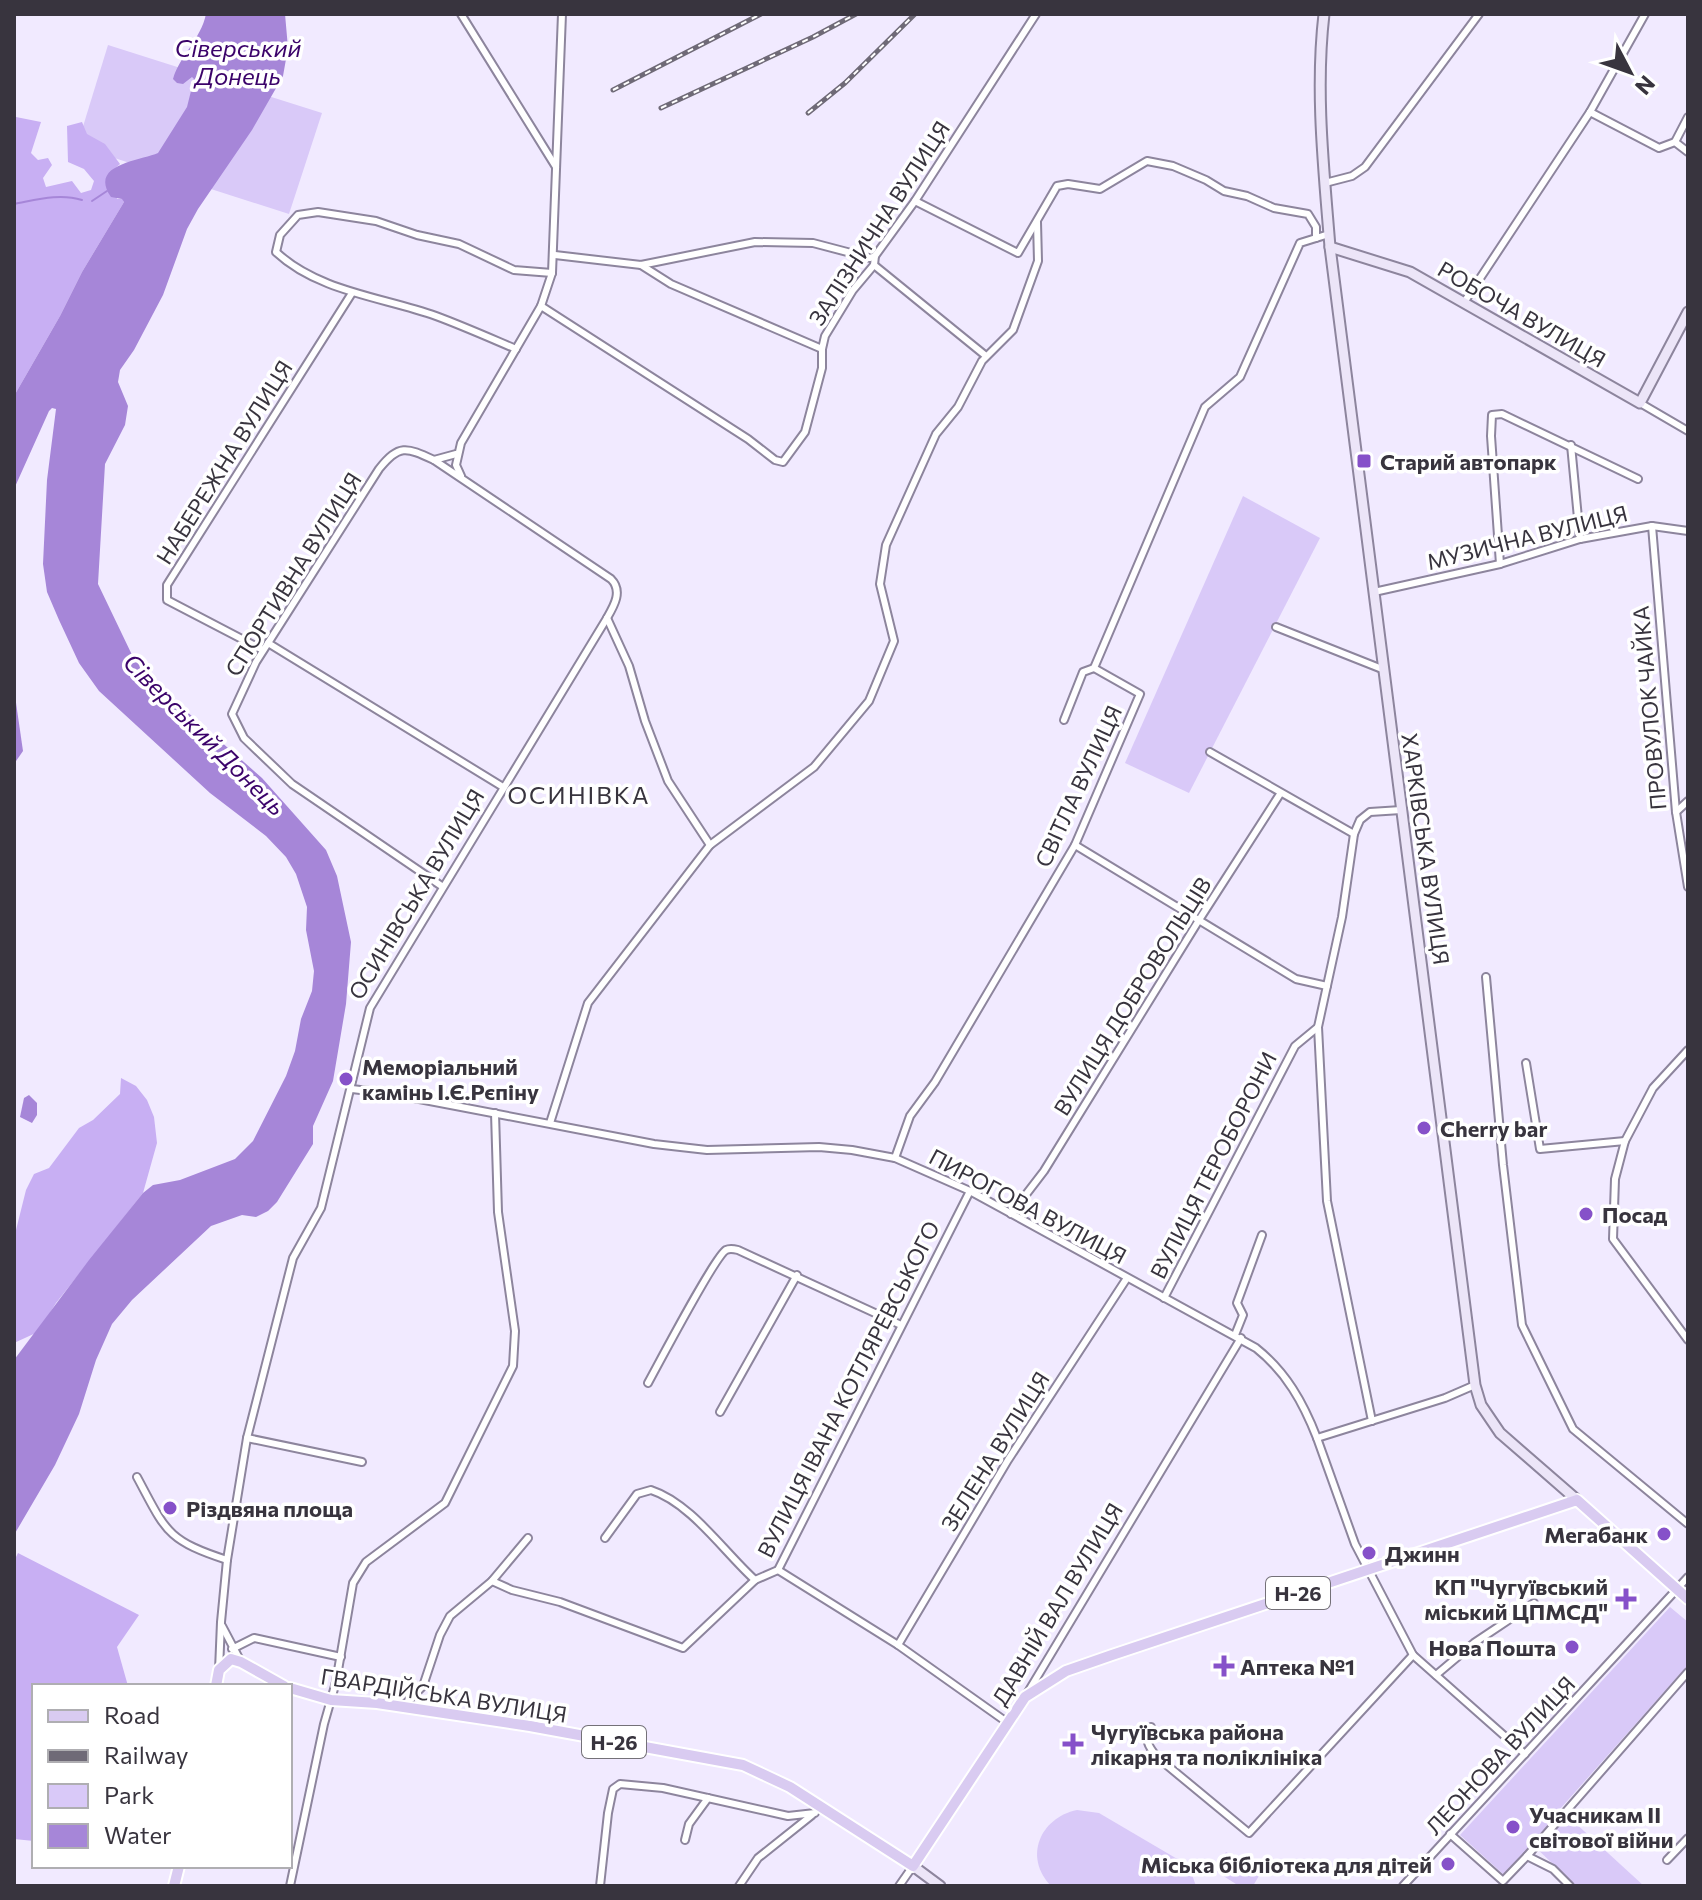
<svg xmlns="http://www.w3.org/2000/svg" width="1702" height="1900" font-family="Commissioner,sans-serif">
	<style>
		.green { fill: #d9c9f8 }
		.forest { fill: #c8aff3 }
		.water { fill: #a686d8 }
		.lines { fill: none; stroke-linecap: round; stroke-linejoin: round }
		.stream { stroke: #a686d8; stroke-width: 2 }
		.street-casing { stroke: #8d859d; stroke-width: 10 }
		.secondary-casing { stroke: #8d859d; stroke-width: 13 }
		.primary-casing { stroke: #fff; stroke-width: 14 }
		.street { stroke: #fff; stroke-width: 6 }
		.secondary { stroke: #ece5f8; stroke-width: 9 }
		.primary { stroke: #d9cbf1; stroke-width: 10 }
		.rail-casing { stroke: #6f6a77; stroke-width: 5 }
		.rail { stroke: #fff; stroke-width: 2; stroke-dasharray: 6; stroke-linecap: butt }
		.poi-dot { fill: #8651c9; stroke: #fff; stroke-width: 3 }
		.labels { text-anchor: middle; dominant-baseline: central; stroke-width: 7; stroke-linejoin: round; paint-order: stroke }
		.shield { fill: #fff; stroke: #747178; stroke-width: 2 }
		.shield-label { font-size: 20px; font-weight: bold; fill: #38343e }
		.street-label { font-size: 22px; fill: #38343e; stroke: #fff }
		.poi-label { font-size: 22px; font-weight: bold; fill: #38343e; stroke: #fff; text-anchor: start }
		.water-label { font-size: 24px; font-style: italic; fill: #3b036a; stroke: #fff }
		.neighbourhood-label { font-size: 24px; letter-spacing: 2px; fill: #38343e; stroke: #fff }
	</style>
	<rect width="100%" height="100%" fill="#f1eaff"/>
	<g class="green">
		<polygon points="108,45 322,113 289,214 77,146"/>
		<polygon points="1243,496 1320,538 1189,793 1125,763"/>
		<polygon points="1670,1607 1688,1622 1688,1665 1560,1809 1644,1886 1576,1886 1533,1845 1503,1874 1460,1835"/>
		<path d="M1077,1810L1099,1813L1179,1860L1191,1872L1196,1886H1051C1023,1857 1040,1818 1077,1810Z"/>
		<polygon points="1226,1852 1260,1874 1253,1886 1239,1886 1214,1870"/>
	</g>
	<g class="forest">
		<polygon points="16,117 41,122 31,153 38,160 48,158 52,165 43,178 46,187 72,181 81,193 91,190 94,181 84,169 68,162 67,126 82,122 87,134 105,144 120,164 112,171 117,199 123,199 124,202 82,272 60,316 14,396"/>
		<polygon points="121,1078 136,1086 147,1100 154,1117 157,1143 143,1193 56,1303 38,1332 14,1343 14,1238 26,1190 34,1174 49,1168 79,1128 93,1120 120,1094"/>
		<polygon points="18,1553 139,1615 117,1647 128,1686 34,1686 34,1841 14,1839 14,1561"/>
	</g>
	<g class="water">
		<path d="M206,14H285L288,48L283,76L252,130L198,209L187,229L163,295L134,350L120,370L118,382L128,406L125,425L105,464L98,584L133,657L185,710L262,778L326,850L337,876L351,942L346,1004L333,1081L313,1126V1144L277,1202L268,1211L256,1217L242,1215L211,1226L132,1300L112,1324L96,1360L79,1414L55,1465L14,1535V1360L89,1260L143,1193L153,1185L180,1180L235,1159L253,1141L286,1076L295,1051L301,1019L312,991L314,971L306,930L307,907L296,874L286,857L266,836L210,793L99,691L79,663L59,620L47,592L43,564L47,480L56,409L52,408L49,411L14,489V396L60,316L82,272L124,202L122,199L111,197C88,164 140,161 158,153L187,107L194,79L192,77L183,84L177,83L173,79C180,55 201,39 206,14Z"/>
		<polygon points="14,689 23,751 14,764"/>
		<polygon points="29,1095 37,1103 37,1115 32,1123 20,1117 24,1098"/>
	</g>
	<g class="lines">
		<g class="stream">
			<polyline points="92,201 107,191"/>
			<path d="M14,204C36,200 59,193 82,200"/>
		</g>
		<defs>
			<g id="street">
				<polyline points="461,14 556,167"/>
				<polyline points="1590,112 1659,148 1675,142 1688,152"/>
				<polyline points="1675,142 1688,117"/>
				<polyline points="1325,183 1352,176 1365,167 1479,14"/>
				<polyline points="915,201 1018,253 1057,186 1068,184 1100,189 1147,161 1173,166 1206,180 1224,191 1247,196 1274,208 1308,214 1316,227 1316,238"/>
				<polyline points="555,255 641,265 755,242 813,243 870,258 875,256"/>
				<polyline points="641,265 671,284 822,349"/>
				<polyline points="874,265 986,356"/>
				<polyline points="1465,301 1590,112 1645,14"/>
				<polyline points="541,306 748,439 775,460 783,462 805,432 822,368 822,349 825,336 853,290 874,265 875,256 915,201 1036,14"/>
				<path d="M516,349C490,338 463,326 436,316C383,297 319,292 276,252L280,235L298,215L318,212L376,221L417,235L459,244L514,270L552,273"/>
				<polyline points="1640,403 1688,431"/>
				<polyline points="1571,445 1580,539"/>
				<polyline points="434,460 456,454"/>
				<polyline points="461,476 456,465 461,443 541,306 552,273 562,14"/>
				<polyline points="1652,526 1676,812 1688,887"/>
				<polyline points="1500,564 1491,436 1492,415 1502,414 1638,479"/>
				<polyline points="1374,592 1500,564 1580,539 1652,526 1688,531"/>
				<polyline points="607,618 629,666 645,721 668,781 710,845"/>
				<polyline points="1276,627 1382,669"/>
				<polyline points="268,643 503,787"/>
				<polyline points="263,650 167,600 167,585 352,293"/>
				<polyline points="1064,720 1083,672 1094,668"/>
				<polyline points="1210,752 1354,834"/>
				<polyline points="1676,812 1688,801"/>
				<polyline points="1075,845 1296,979 1327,986"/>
				<polyline points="1486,977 1503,1165 1522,1325 1573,1429 1688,1524"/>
				<polyline points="1318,1027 1327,1201 1372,1421"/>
				<polyline points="1688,1050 1653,1088 1625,1141 1615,1179 1613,1239 1688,1340"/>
				<polyline points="1526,1063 1540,1149 1625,1141"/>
				<path d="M352,1089L393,1094L654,1144L707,1150L819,1147L852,1150L895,1158L970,1191L1256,1348C1286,1372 1303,1402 1317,1438L1445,1398L1475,1385"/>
				<polyline points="550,1123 588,1003 710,845 814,767 869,701 894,641 880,584 886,545 936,434 958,407 982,361 1013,330 1038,261 1037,222"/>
				<polyline points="895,1158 910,1116 935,1082 1075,845 1140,694 1094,668 1205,407 1240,377 1300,243 1329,234"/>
				<polyline points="1011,1214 1044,1171 1199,920 1280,794"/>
				<polyline points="1164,1298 1295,1046 1318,1027 1342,917 1354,834 1360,820 1370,812 1401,810"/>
				<polyline points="1235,1335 1243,1315 1237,1303 1262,1235"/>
				<path d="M648,1383C658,1365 715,1256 726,1250C730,1248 734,1249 738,1250L901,1325"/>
				<polyline points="720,1412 797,1275"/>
				<polyline points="247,1438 362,1462"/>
				<polyline points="1317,1438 1355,1544 1413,1655 1525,1754"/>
				<path d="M137,1477C166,1531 166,1540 227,1560"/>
				<path d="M605,1538L637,1494L651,1490C691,1503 724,1552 755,1580"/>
				<polyline points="778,1570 898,1645 1008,1723"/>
				<polyline points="492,1581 512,1590 560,1602 683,1648 755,1580 778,1570 970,1191"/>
				<polyline points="222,1626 241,1662"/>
				<polyline points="898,1645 1008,1460 1127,1278"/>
				<polyline points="232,1649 254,1638 341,1657"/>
				<path d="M219,1670L221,1622L227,1560L247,1438L293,1258L321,1208L370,1008L607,618C614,606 623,591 611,579L434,460C406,447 399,444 379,469L256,662L232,714L244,738L292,784L443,887"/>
				<polyline points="1436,1675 1474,1643 1534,1603"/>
				<polyline points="1028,1692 1241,1338"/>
				<polyline points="403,1706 423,1686 440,1635 450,1616 492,1581 528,1538"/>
				<path d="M1151,1727C1144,1740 1148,1746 1157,1757L1249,1833L1413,1655"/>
				<polyline points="1450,1834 1503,1881 1527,1856 1553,1869 1570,1886"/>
				<polyline points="685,1840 689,1824 708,1798"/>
				<polyline points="1527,1856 1688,1672"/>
				<polyline points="1667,1860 1688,1838"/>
				<polyline points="290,1886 324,1724 336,1682 353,1583 366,1562 445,1503 513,1366 515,1331 498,1212 495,1113"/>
				<polyline points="600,1886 608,1813 613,1789 620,1784 663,1788 788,1816 815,1813"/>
				<polyline points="739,1886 758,1858 812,1815"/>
				<polyline points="899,1886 913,1866"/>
				<polyline points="1403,1886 1688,1577"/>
			</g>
			<g id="secondary">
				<path d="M1324,14C1315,91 1324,171 1330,247L1475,1385L1481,1405L1500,1433L1577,1500"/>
				<polyline points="1330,247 1410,272 1640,403 1688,312"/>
				<polyline points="913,1866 940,1886"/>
			</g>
			<g id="primary">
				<polyline points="216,1686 219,1670 231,1659 241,1662 284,1686"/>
				<polyline points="290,1688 331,1700 377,1703 530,1726 743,1765 790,1787 913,1866 1025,1697 1066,1671 1112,1655 1577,1500 1688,1599"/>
				<polyline points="174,1886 179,1866"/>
			</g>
		</defs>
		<use href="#street" class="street-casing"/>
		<use href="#secondary" class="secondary-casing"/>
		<use href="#primary" class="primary-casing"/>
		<use href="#street" class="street"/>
		<use href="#secondary" class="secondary"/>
		<use href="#primary" class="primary"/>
		<defs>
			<g id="rail">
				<polyline points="613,90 761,14"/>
				<polyline points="661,108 813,37 856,14"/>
				<polyline points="808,113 845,83 915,14"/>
			</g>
		</defs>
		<use href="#rail" class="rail-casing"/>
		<use href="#rail" class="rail"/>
	</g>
	<g class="poi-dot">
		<rect x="1356" y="453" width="16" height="16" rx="4"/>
		<circle cx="346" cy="1079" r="8"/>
		<circle cx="1424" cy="1128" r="8"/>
		<circle cx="1586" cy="1214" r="8"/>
		<circle cx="170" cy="1508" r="8"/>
		<circle cx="1664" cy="1534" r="8"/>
		<circle cx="1369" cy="1553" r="8"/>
		<path d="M1622 1587h8v8h8v8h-8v8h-8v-8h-8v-8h8z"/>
		<circle cx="1572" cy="1647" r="8"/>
		<path d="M1220 1654h8v8h8v8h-8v8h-8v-8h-8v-8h8z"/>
		<path d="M1069 1732h8v8h8v8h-8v8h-8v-8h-8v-8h8z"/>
		<circle cx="1513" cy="1827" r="8"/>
		<circle cx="1448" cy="1864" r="8"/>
	</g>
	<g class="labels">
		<g class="shield">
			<rect x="1266" y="1577" width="64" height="32" rx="6"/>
			<rect x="582" y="1726" width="64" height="32" rx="6"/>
		</g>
		<g class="shield-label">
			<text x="1298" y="1593">Н-26</text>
			<text x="614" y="1742">Н-26</text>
		</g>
		<g class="street-label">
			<text transform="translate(879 223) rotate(-57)">ЗАЛІЗНИЧНА ВУЛИЦЯ</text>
			<text transform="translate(1522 314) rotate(30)">РОБОЧА ВУЛИЦЯ</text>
			<text transform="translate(224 462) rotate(-58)">НАБЕРЕЖНА ВУЛИЦЯ</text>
			<text transform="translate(1527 537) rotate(-14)">МУЗИЧНА ВУЛИЦЯ</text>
			<text transform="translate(293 574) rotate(-58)">СПОРТИВНА ВУЛИЦЯ</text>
			<text transform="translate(1649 708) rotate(-95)">ПРОВУЛОК ЧАЙКА</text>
			<text transform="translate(1078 786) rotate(-65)">СВІТЛА ВУЛИЦЯ</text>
			<text transform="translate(1426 849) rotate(82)">ХАРКІВСЬКА ВУЛИЦЯ</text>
			<text transform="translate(416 894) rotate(-59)">ОСИНІВСЬКА ВУЛИЦЯ</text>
			<text transform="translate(1132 996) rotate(-58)">ВУЛИЦЯ ДОБРОВОЛЬЦІВ</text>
			<text transform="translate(1213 1165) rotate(-63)">ВУЛИЦЯ ТЕРОБОРОНИ</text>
			<text transform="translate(1028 1206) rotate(28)">ПИРОГОВА ВУЛИЦЯ</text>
			<text transform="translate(848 1389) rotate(-63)">ВУЛИЦЯ ІВАНА КОТЛЯРЕВСЬКОГО</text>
			<text transform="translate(995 1451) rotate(-58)">ЗЕЛЕНА ВУЛИЦЯ</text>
			<text transform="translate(1057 1604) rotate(-59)">ДАВНІЙ ВАЛ ВУЛИЦЯ</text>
			<text transform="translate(444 1695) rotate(9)">ГВАРДІЙСЬКА ВУЛИЦЯ</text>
			<text transform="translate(1500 1755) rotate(-47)">ЛЕОНОВА ВУЛИЦЯ</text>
		</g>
		<g class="poi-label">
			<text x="1380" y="461">Старий автопарк</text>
			<text x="362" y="1066">Меморіальний<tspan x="362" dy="25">камінь І.Є.Рєпіну</tspan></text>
			<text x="1440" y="1128">Cherry bar</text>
			<text x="1602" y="1214">Посад</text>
			<text x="186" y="1508">Різдвяна площа</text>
			<text x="1648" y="1534" text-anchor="end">Мегабанк</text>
			<text x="1385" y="1553">Джинн</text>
			<text x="1608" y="1586" text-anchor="end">КП "Чугуївський<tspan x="1608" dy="25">міський ЦПМСД"</tspan></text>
			<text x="1556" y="1647" text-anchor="end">Нова Пошта</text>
			<text x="1240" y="1666">Аптека №1</text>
			<text x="1091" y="1731">Чугуївська района<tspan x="1091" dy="25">лікарня та поліклініка</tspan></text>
			<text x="1529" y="1814">Учасникам II<tspan x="1529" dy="25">світової війни</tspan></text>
			<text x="1432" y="1864" text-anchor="end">Міська бібліотека для дітей</text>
		</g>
		<g class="water-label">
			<text x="238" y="47">Сіверський<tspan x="238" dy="28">Донець</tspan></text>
			<text transform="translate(205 734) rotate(45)">Сіверський Донець</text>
		</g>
		<g class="neighbourhood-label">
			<text x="579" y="794">ОСИНІВКА</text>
		</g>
	</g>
	<rect width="1702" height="1900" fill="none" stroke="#38343e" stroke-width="32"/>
	<rect x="32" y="1684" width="260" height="184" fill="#ffffff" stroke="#afaeb2" stroke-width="2"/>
	<rect x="48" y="1710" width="40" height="12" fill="#d9cbf1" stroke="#afaeb2" stroke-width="2"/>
	<text x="104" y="1724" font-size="24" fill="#38343e">Road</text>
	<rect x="48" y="1750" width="40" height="12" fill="#6f6a77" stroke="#afaeb2" stroke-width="2"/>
	<text x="104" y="1764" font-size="24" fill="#38343e">Railway</text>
	<rect x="48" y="1784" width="40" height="24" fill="#d9c9f8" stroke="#afaeb2" stroke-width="2"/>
	<text x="104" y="1804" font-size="24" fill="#38343e">Park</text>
	<rect x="48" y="1824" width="40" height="24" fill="#a686d8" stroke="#afaeb2" stroke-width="2"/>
	<text x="104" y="1844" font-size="24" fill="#38343e">Water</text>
	<g transform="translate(1630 72) rotate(131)" stroke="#ffffff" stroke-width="6" paint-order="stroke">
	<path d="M0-6L14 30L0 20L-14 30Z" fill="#38343e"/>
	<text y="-12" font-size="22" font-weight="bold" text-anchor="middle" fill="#38343e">N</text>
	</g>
</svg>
